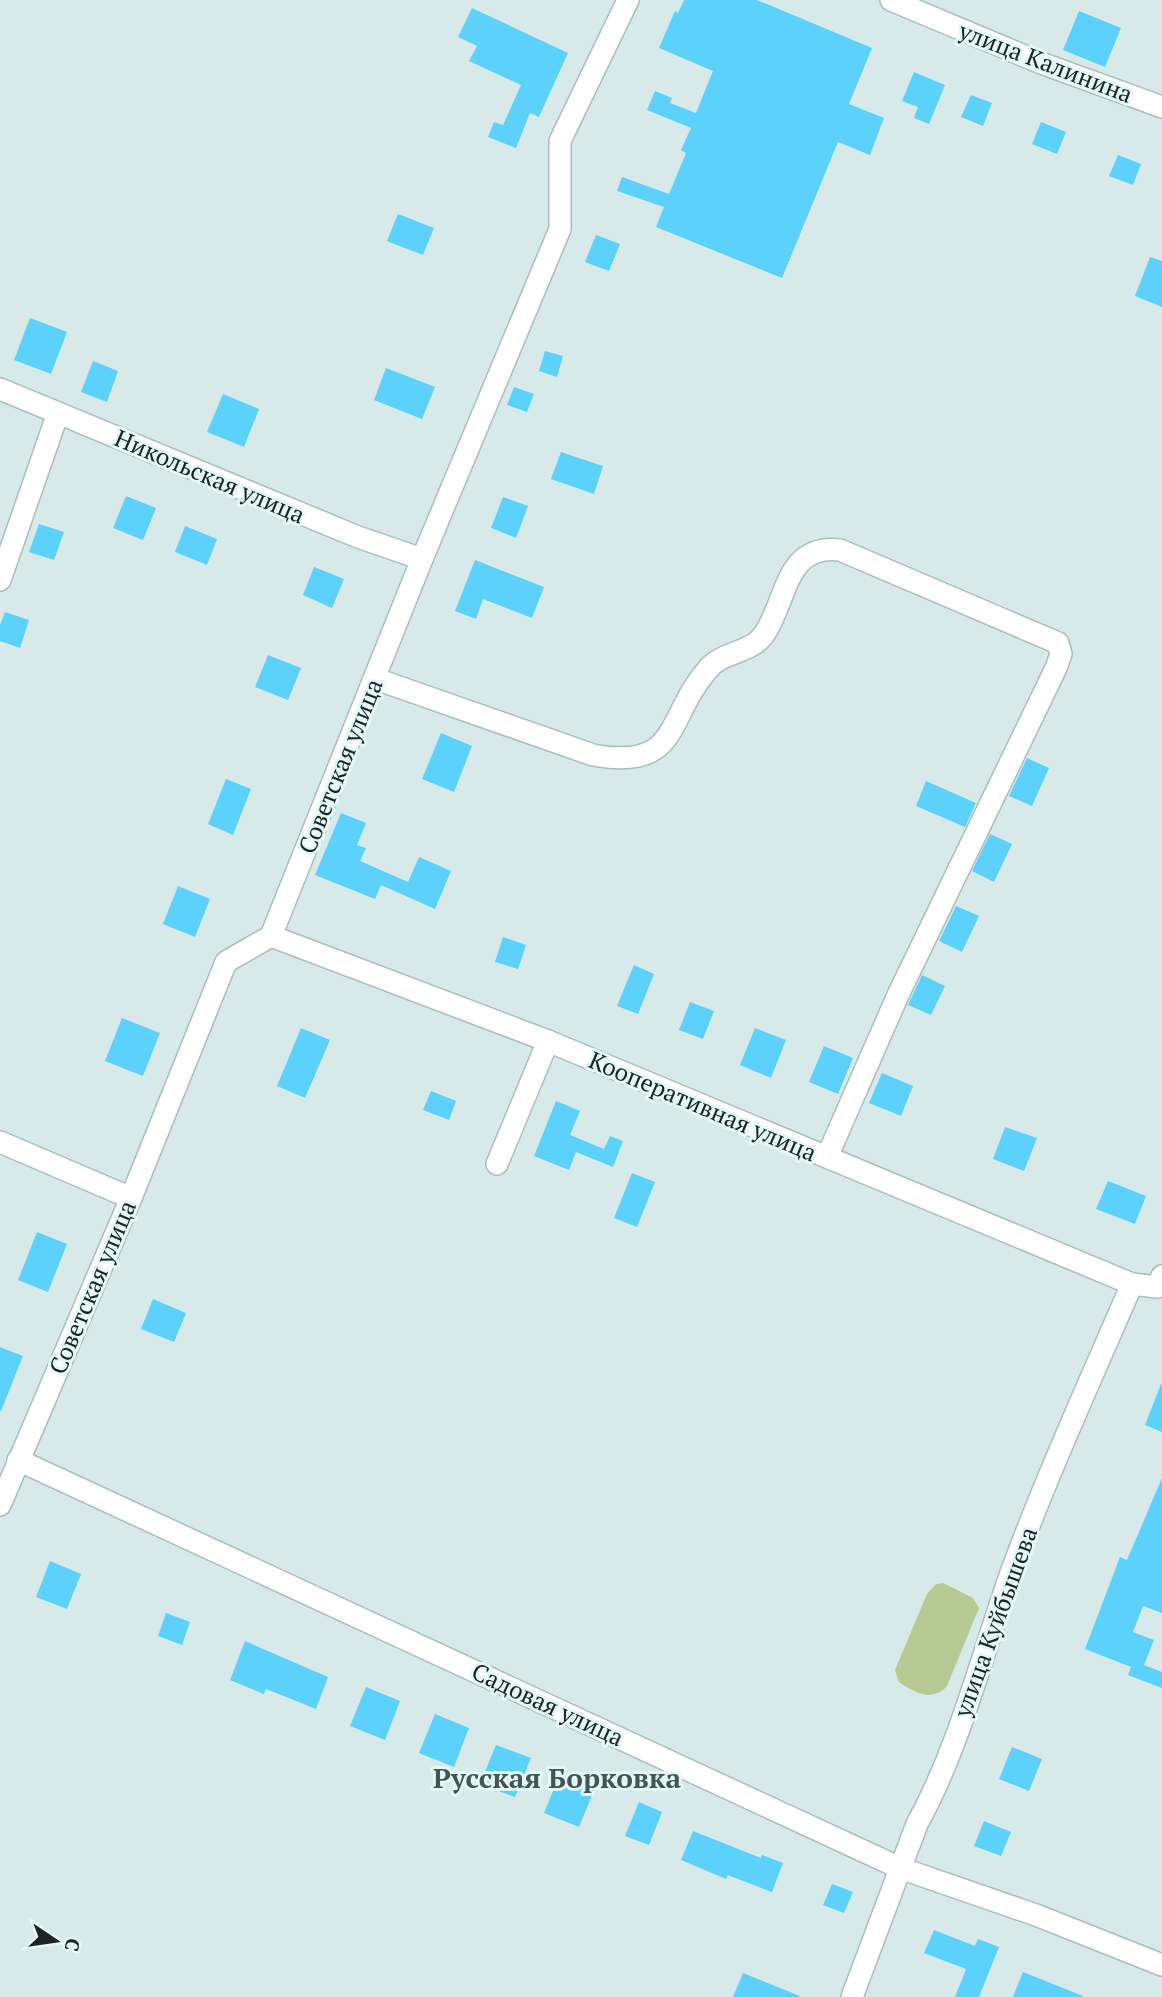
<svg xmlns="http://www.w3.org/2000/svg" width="1162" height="1997" font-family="'PT Serif',serif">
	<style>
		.green { fill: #b7c992 }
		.building { fill: #5cd1fb }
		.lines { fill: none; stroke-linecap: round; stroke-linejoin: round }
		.minor-casing { stroke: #abbebc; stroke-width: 24 }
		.minor { stroke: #fff; stroke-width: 21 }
		.labels { text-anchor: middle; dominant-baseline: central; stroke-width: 6; stroke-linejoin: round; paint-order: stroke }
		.street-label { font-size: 24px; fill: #1c2323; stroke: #e4f8f6 }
		.quarter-label { font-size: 28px; font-weight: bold; fill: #445554; stroke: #e4f8f6 }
	</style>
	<rect width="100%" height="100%" fill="#d7eae9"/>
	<path class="green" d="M943,1583L973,1598L979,1608L947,1686C933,1702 914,1693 899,1682L895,1670L927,1594L936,1584Z"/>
	<g class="building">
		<polygon points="684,0 757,0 872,48 849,104 884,118 870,155 838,142 782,278 656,227 664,207 617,191 622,177 669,194 686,153 681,150 691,128 647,110 655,91 672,98 670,103 696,113 713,71 659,48 675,11 678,13"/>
		<polygon points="472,8 568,53 539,117 530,113 516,148 488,137 494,122 503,125 521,85 469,61 477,46 458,37"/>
		<polygon points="1079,11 1121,28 1105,67 1063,50"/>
		<polygon points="914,72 945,85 929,124 914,118 918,107 902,101"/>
		<polygon points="971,95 992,103 983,126 961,117"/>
		<polygon points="1041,122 1066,132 1057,154 1032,144"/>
		<polygon points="1118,155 1141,164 1133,185 1109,176"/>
		<polygon points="398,214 434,228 423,255 387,241"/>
		<polygon points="596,235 620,244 609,271 585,262"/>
		<polygon points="1150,257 1162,261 1162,307 1135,296"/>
		<polygon points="30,318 67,332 51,374 14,360"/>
		<polygon points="545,351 563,356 557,377 539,371"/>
		<polygon points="93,361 118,371 107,402 81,392"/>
		<polygon points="386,368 435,387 422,419 374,400"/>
		<polygon points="514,387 534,394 527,412 507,405"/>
		<polygon points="223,394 259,409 244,447 207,432"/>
		<polygon points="561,452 603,466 594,494 551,479"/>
		<polygon points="126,496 156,508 143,540 113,528"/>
		<polygon points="503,497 528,506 516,538 491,528"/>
		<polygon points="39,524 64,532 54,560 29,552"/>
		<polygon points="185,526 217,539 207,565 175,552"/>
		<polygon points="475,560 544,587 532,618 483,599 476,619 455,611"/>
		<polygon points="314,567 344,579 332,608 303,595"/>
		<polygon points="5,612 29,620 20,648 0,641 0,625"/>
		<polygon points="268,655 301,668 288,700 255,687"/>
		<polygon points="441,733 472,746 454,792 422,779"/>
		<polygon points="1027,758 1049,768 1032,806 1009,796"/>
		<polygon points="226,779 251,789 233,835 208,824"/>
		<polygon points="926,781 976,803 965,827 916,806"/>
		<polygon points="341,813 366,823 357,845 366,848 360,861 408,882 419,857 451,871 435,909 381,885 375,899 315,875"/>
		<polygon points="990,834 1012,844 994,882 972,871"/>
		<polygon points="178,886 210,899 195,937 163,924"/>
		<polygon points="956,906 979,916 962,952 939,941"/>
		<polygon points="503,937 526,945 518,969 495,962"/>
		<polygon points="634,965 654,974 638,1014 617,1006"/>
		<polygon points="922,975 945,986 931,1015 908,1005"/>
		<polygon points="690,1002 714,1011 703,1039 679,1030"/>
		<polygon points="122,1018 160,1033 143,1076 105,1061"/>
		<polygon points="301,1028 330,1040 305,1098 277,1086"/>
		<polygon points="755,1028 786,1040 771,1078 740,1065"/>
		<polygon points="824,1046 853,1058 838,1094 809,1082"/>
		<polygon points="882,1073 913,1086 901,1116 869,1103"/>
		<polygon points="431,1091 456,1101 449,1120 423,1110"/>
		<polygon points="556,1101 580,1111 570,1135 604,1149 610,1136 623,1141 613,1167 576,1152 569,1170 534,1156"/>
		<polygon points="1005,1127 1037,1138 1024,1171 993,1159"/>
		<polygon points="632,1173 655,1182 637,1227 614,1218"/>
		<polygon points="1108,1181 1146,1196 1135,1224 1096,1209"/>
		<polygon points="37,1232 67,1244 48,1292 18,1280"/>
		<polygon points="153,1299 186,1313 174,1342 141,1329"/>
		<polygon points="0,1347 23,1356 1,1411 0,1411"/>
		<polygon points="1161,1384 1162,1384 1162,1432 1145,1425"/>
		<polygon points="1162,1478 1162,1613 1143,1606 1133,1632 1154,1640 1144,1665 1162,1672 1162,1688 1128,1675 1131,1667 1085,1649 1120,1557 1127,1560"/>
		<polygon points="50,1561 81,1574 67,1609 36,1597"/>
		<polygon points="166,1613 190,1622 182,1645 158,1636"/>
		<polygon points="245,1641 328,1677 316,1709 266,1689 264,1694 230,1680"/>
		<polygon points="366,1687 400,1701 385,1740 350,1726"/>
		<polygon points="435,1714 469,1728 454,1767 419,1753"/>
		<polygon points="496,1745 531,1758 515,1797 480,1784"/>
		<polygon points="1012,1747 1042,1759 1029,1791 999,1779"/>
		<polygon points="560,1774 595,1788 579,1827 544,1813"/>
		<polygon points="639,1802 662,1812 649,1845 625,1836"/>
		<polygon points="984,1821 1011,1832 1001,1856 974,1846"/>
		<polygon points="693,1831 761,1858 762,1855 783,1863 772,1892 728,1875 726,1879 681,1860"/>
		<polygon points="832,1884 853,1892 844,1913 823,1905"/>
		<polygon points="934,1930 975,1946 978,1939 999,1947 979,1997 955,1997 966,1969 924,1953"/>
		<polygon points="1023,1972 1083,1996 1083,1997 1013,1997"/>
		<polygon points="743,1973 800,1996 800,1997 733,1997"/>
	</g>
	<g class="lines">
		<defs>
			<g id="minor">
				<polyline points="891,0 1041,63 1162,107"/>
				<polyline points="0,389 358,537 422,559"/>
				<polyline points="0,580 58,413"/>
				<path d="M376,679L593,755C681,771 665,718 708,669C724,650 752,654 765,633C788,598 785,544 840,550L1058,643L1061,654L1056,668L898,995L827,1157"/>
				<polyline points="271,936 548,1041 1132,1284"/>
				<polyline points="0,1142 131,1198"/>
				<polyline points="497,1164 548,1041"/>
				<polyline points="18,1460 900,1868 1036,1915 1162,1965"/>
				<polyline points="0,1505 131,1198 226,962 271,936 422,559 560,229 560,141 628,0"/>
				<path d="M852,1997L917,1824C960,1746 982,1654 1012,1570C1048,1473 1091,1379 1132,1284L1157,1287L1162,1276"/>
			</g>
		</defs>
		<use href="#minor" class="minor-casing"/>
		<use href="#minor" class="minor"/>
	</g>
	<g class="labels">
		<g class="street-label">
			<text transform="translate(1046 62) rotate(21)">улица Калинина</text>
			<text transform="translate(210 476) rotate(23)">Никольская улица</text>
			<text transform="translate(340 766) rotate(-68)">Советская улица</text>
			<text transform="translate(703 1106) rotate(23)">Кооперативная улица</text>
			<text transform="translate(92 1287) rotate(-67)">Советская улица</text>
			<text transform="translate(995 1622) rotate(-70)">улица Куйбышева</text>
			<text transform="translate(548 1704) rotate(25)">Садовая улица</text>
		</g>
		<g class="quarter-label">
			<text x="557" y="1777">Русская Борковка</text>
		</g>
	</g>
	<g transform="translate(56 1941) rotate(103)" stroke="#e4f8f6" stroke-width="5" paint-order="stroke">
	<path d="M0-5L12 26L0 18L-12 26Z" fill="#1c2323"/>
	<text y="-10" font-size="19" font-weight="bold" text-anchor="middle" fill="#1c2323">С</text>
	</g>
</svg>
